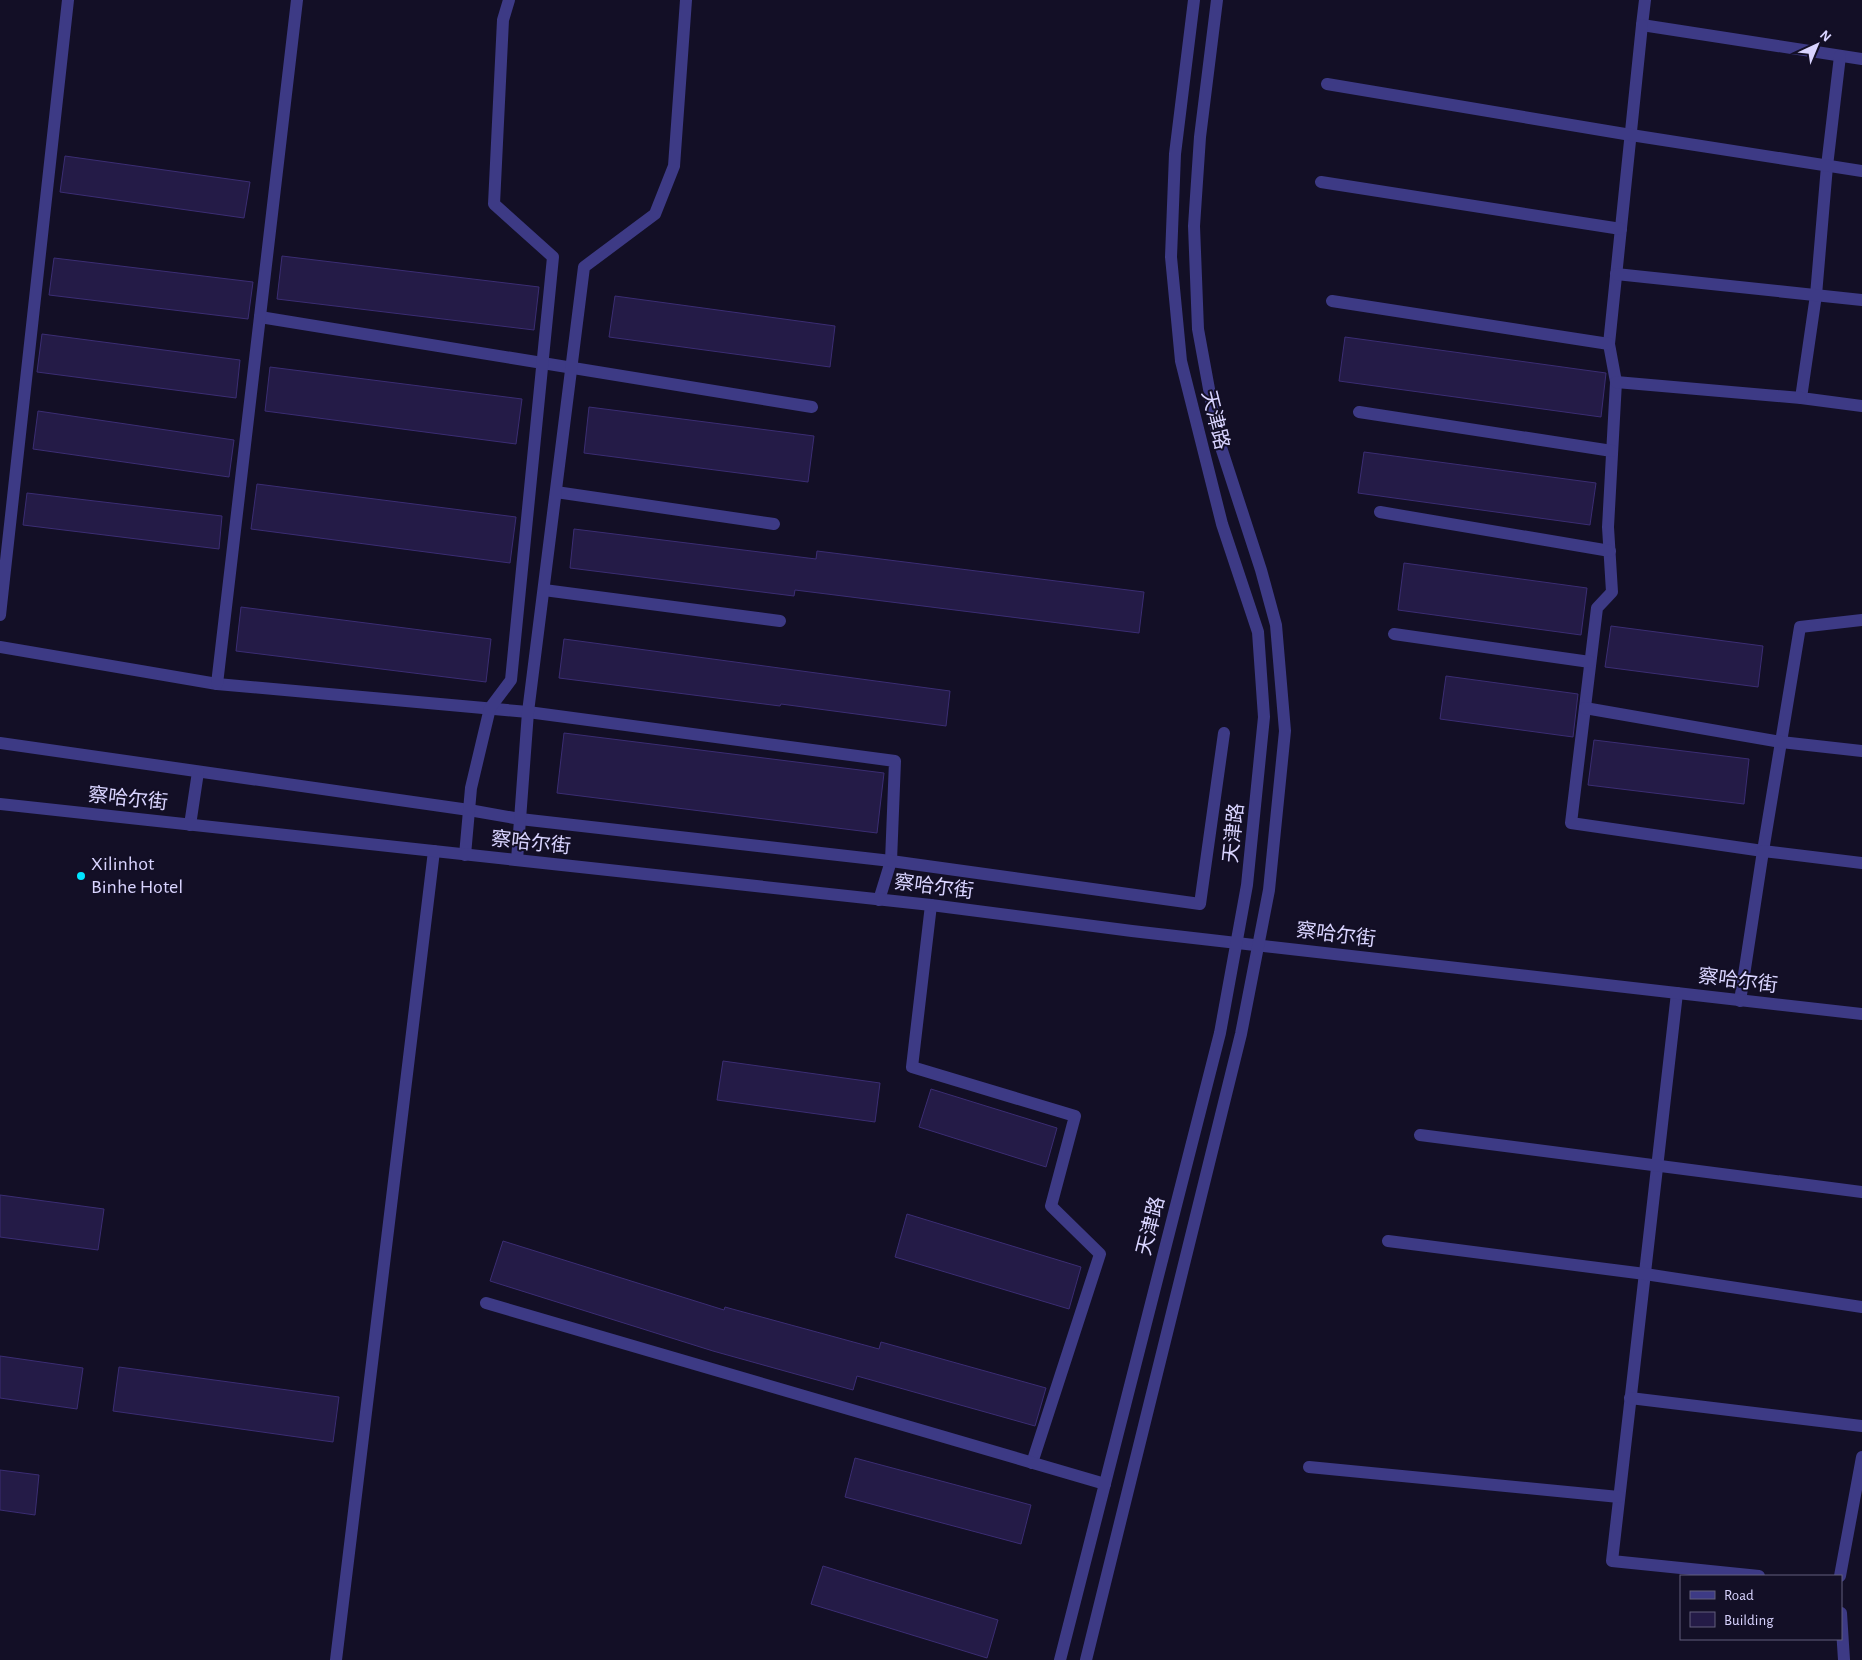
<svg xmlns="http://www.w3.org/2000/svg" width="1862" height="1660" font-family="'Alegreya Sans','Noto Sans SC',sans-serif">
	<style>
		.building { fill: #241b47; stroke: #3b2d73 }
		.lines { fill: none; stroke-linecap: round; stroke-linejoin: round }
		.minor { stroke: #3d3a85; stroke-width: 12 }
		.tertiary { stroke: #3d3a85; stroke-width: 12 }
		.poi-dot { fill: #00e5ff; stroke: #130f26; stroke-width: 2 }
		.labels { text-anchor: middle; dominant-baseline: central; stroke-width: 4; stroke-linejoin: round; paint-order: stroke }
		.street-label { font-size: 20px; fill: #d9d4ff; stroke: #130f26 }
		.poi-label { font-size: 20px; fill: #d9d4ff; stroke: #130f26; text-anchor: start }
	</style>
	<rect width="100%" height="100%" fill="#130f26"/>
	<g class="building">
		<polygon points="65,156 250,182 244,218 60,192"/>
		<polygon points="282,256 539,287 534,330 277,299"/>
		<polygon points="54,258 253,282 248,319 49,295"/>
		<polygon points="615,296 835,326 830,367 609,337"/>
		<polygon points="42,334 240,360 236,398 37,372"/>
		<polygon points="1345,337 1606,373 1601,417 1339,381"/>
		<polygon points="270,367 522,399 516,444 265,411"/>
		<polygon points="589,407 814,436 808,482 584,453"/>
		<polygon points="38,411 234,440 229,477 33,449"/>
		<polygon points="1364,452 1596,483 1590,525 1358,493"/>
		<polygon points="257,484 516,517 510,563 251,529"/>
		<polygon points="27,493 222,516 219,549 23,525"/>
		<polygon points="574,529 816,559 817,551 1144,592 1139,633 795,590 794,596 570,568"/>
		<polygon points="1404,563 1587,588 1581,635 1398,610"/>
		<polygon points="241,607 491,639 486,682 236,651"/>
		<polygon points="1611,626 1763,646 1758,687 1605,667"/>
		<polygon points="564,639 950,691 946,726 781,704 780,706 559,678"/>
		<polygon points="1446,676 1578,694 1573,737 1440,719"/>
		<polygon points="564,733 884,773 877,833 557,793"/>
		<polygon points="1594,740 1749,759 1744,804 1588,785"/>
		<polygon points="723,1061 880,1083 875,1122 717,1100"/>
		<polygon points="931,1089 1057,1128 1046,1167 919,1127"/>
		<polygon points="0,1195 104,1209 98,1250 0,1237"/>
		<polygon points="907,1214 1081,1267 1069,1309 895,1257"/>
		<polygon points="503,1241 724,1310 725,1307 879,1349 881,1342 1046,1388 1035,1426 857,1376 853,1390 713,1351 490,1281"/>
		<polygon points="0,1356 83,1368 77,1409 0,1398"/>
		<polygon points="119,1367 339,1397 333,1442 113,1411"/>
		<polygon points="855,1458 1031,1505 1021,1544 845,1497"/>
		<polygon points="0,1470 39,1475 35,1515 0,1510"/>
		<polygon points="823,1566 998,1620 987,1658 811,1604"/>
	</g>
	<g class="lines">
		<g class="minor">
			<polyline points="1645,0 1642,25 1862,59"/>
			<polyline points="1642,25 1609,344 1616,382 1608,527 1612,592 1597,608 1571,823 1763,851 1800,627 1862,620"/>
			<polyline points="1840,56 1827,166 1816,295 1801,398 1862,406"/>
			<polyline points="1327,84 1631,135 1862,171"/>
			<polyline points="1321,182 1621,229"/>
			<polyline points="1616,274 1862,300"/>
			<polyline points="1332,301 1609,344"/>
			<polyline points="260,317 812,407"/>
			<polyline points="1616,382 1801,398"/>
			<polyline points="1359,412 1612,451"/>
			<polyline points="556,492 774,524"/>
			<polyline points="1380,512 1610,551"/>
			<polyline points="544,590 780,621"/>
			<polyline points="0,615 68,0"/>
			<polyline points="1394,634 1590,662"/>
			<polyline points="0,647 217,684 528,712 895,761 891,861 879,900"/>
			<polyline points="217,684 297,0"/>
			<polyline points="1585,708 1781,742 1862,751"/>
			<polyline points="0,743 469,810 520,819 891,861 1200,904 1224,733"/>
			<polyline points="190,825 198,772"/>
			<polyline points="465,855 471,788 490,708 511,680 553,257 494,204 503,20 509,0"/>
			<polyline points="517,860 528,712 584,267 655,214 674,166 686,0"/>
			<polyline points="931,905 912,1067 1075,1116 1051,1206 1100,1254 1032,1463"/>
			<polyline points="1677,993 1612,1561 1759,1576"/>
			<polyline points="1740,1001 1763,851 1862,863"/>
			<polyline points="1420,1135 1862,1192"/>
			<polyline points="1388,1241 1645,1274 1862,1307"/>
			<polyline points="486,1303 1105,1484"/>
			<polyline points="1630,1398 1862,1426"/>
			<polyline points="1309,1467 1619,1497"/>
			<polyline points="1840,1576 1862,1457"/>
			<polyline points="1841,1613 1844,1660"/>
			<polyline points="336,1660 434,851"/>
		</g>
		<g class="tertiary">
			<polyline points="0,804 931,905 1132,931 1862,1014"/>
			<polyline points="1060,1660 1220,1033 1247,885 1264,717 1258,632 1222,524 1181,361 1171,257 1175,154 1194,0"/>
			<polyline points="1086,1660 1241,1034 1269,890 1285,731 1276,625 1261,570 1218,438 1198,329 1194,226 1200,137 1217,0"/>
		</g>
	</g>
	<circle class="poi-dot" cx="81" cy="876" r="5"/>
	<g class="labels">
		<g class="street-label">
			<text transform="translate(1215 420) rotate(76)">天津路</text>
			<text transform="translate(128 799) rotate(6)">察哈尔街</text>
			<text transform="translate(1234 833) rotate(-84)">天津路</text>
			<text transform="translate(531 843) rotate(6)">察哈尔街</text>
			<text transform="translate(934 887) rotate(7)">察哈尔街</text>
			<text transform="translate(1336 935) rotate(7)">察哈尔街</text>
			<text transform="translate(1738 981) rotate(7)">察哈尔街</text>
			<text transform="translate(1151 1226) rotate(-76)">天津路</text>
		</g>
		<g class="poi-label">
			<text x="91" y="864">Xilinhot<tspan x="91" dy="23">Binhe Hotel</tspan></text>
		</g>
	</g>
	<rect x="1680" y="1575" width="162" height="65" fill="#130f26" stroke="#625e7d"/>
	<rect x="1690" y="1591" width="25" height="8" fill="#3d3a85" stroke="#625e7d"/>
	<text x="1724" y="1600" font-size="15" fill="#d9d4ff">Road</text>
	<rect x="1690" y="1612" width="25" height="15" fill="#241b47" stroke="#625e7d"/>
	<text x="1724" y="1625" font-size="15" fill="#d9d4ff">Building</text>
	<g transform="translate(1817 45) rotate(44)" stroke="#130f26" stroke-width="4" paint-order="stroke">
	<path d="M0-4L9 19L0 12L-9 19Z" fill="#d9d4ff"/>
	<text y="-8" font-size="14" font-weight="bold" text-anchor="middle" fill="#d9d4ff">N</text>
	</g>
</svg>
